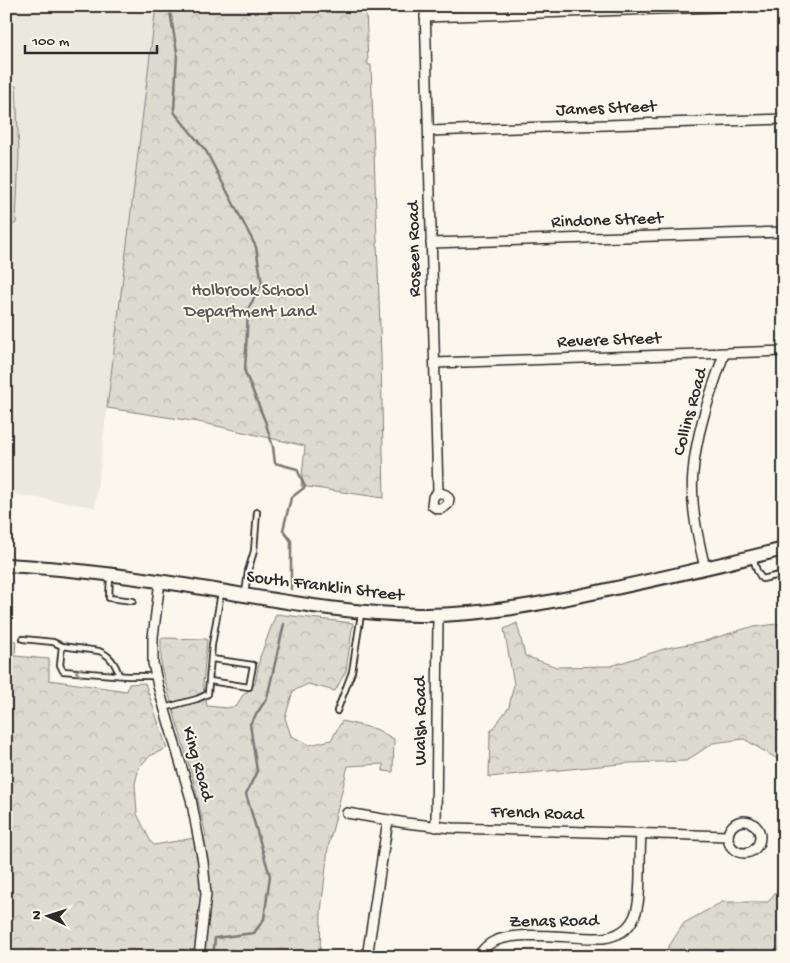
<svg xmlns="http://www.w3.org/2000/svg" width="790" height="963" font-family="'Gochi Hand',sans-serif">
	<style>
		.built { fill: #ebe8de }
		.green { fill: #dddad0; stroke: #84827e }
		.forest { fill: url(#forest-crowns); stroke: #84827e }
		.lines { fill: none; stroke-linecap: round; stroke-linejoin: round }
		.stream { stroke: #7b7a75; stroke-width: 2.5 }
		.lane-casing { stroke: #2b2b2b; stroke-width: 8 }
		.street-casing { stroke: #2b2b2b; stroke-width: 12 }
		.secondary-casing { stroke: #2b2b2b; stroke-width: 16 }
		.lane { stroke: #fbf7ec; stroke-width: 4.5 }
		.street { stroke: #fbf7ec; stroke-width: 9 }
		.secondary { stroke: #fbf7ec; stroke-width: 12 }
		.oneway { stroke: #93918c }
		.labels { text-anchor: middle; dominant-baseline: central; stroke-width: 4; stroke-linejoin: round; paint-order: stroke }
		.street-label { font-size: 18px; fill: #2b2b2b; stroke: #fbf7ec }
		.park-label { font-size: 18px; fill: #585754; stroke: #fbf7ec }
	</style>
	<defs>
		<pattern id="forest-crowns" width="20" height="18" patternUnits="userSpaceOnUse" patternTransform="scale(1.25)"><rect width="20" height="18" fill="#dddad0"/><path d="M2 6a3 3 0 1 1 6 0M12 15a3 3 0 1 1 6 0" fill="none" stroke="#bebbb3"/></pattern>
	</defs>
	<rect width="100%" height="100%" fill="#fbf7ec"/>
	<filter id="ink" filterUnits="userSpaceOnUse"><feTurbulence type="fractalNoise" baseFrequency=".02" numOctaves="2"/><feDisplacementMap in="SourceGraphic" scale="10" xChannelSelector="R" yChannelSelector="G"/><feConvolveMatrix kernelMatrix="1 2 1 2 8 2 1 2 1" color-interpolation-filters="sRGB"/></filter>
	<g filter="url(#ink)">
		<polygon class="built" points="6,6 156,6 95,507 6,493"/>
		<polygon class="green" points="6,84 16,86 19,154 16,223 8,229 6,228"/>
		<g class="forest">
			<polygon points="156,6 366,6 368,65 371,65 381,356 384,498 301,486 305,446 199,422 107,408"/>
			<polygon points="276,614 353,623 346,671 335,691 308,684 293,691 285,718 291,736 310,745 331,740 342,721 376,729 394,739 393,772 383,771 383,764 348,766 328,848 321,912 320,957 6,957 6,640 16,641 15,656 49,659 49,680 127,691 129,684 145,683 167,748 150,756 139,767 135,784 137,814 151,842 154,845 206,836 193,779 161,667 161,638 207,639 203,685 207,706 227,708 237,706 242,696 255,684 260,657"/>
			<polygon points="517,623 525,656 557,667 611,666 667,648 705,641 747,628 784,623 784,763 744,739 713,743 686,761 630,763 489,777 490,732 509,707 514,684 504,629"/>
			<polygon points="784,881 784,957 662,957 684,923 722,902 768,902"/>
		</g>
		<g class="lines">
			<g class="stream">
				<polyline points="169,6 177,52 174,112 206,151 256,247 262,284 248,309 245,372 265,421 273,447 275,463 297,469 305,487 291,498 283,530 291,541 291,589"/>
				<polyline points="213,957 215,938 254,933 264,919 270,876 246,794 257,771 250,724 267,698 284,624"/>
			</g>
			<defs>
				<g id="lane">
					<polyline points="753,558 757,571 762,579 784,574"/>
					<polyline points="110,576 109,598 133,601"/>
					<polyline points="245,594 248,571 254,551 257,512"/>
					<path d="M23,639L53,642L62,646L99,651C110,655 116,665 119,675"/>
					<polyline points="62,646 60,665 63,671 127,676 155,676"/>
					<polyline points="210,681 249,687 253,665 212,659"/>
					<polyline points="164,708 197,699 208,694 212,645 221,593"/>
					<polyline points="337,711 352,672 361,614"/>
				</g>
				<g id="street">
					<path d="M425,6L438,492L433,497L432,505C438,511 443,509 448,504L449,499L446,495L438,492"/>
					<polyline points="425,17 746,6"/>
					<polyline points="429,131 784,119"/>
					<polyline points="431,243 784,232"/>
					<polyline points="435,363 784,351"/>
					<path d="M705,568C698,538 690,505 693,473C696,432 711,392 724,354"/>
					<polyline points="160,581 153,637 153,663 158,686 191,799 203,862 206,894 199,957"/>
					<polyline points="347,813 406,823 452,828 728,836"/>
					<circle cx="744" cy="837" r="16"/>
					<polyline points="436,827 438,615"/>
					<polyline points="367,957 388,820"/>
					<path d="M478,957C482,950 487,944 495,941C519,930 574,939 603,938C639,933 639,905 640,876C640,861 640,847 641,833"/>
				</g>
				<path id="secondary" d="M6,565C76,569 145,578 214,590C282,601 349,614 418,615C481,616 541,604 602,591C663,578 723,564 784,549"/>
			</defs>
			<use href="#lane" class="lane-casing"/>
			<use href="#street" class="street-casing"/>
			<use href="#secondary" class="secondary-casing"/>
			<use href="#lane" class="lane"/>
			<use href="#street" class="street"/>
			<use href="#secondary" class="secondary"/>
		</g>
		<defs><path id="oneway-chevron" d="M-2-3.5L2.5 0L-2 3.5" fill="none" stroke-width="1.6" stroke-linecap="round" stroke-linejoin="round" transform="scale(1.25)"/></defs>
		<use class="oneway" href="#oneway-chevron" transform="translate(79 672) rotate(-176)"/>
	</g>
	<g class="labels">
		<g class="street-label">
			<text transform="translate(606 109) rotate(-2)">James Street</text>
			<text transform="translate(607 221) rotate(-2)">Rindone Street</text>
			<text transform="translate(415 249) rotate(-91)">Roseen Road</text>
			<text transform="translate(609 341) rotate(-2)">Revere Street</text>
			<text transform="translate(691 412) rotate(-75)">Collins Road</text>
			<text transform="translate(325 587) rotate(7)">South Franklin Street</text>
			<text transform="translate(421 721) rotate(-90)">Walsh Road</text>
			<text transform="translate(197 764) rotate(74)">King Road</text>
			<text transform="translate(537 814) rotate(2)">French Road</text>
			<text transform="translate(554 922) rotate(-1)">Zenas Road</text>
		</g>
		<g class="park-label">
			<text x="250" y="291">Holbrook School<tspan x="250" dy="21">Department Land</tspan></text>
		</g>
	</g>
	<rect width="790" height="963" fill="none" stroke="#fbf7ec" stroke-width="25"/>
	<rect x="12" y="12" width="765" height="938" fill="none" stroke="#2b2b2b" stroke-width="2" filter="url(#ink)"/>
	<g transform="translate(48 916) rotate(274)" stroke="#fbf7ec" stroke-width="4" paint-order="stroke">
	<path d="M0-4L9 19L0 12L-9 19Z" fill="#2b2b2b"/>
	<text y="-8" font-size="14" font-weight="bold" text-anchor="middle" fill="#2b2b2b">N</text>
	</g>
	<path d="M25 45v8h132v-8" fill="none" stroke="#2b2b2b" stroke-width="2.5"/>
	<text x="32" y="45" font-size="15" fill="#2b2b2b" stroke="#fbf7ec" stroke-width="4" paint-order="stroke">100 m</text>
</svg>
